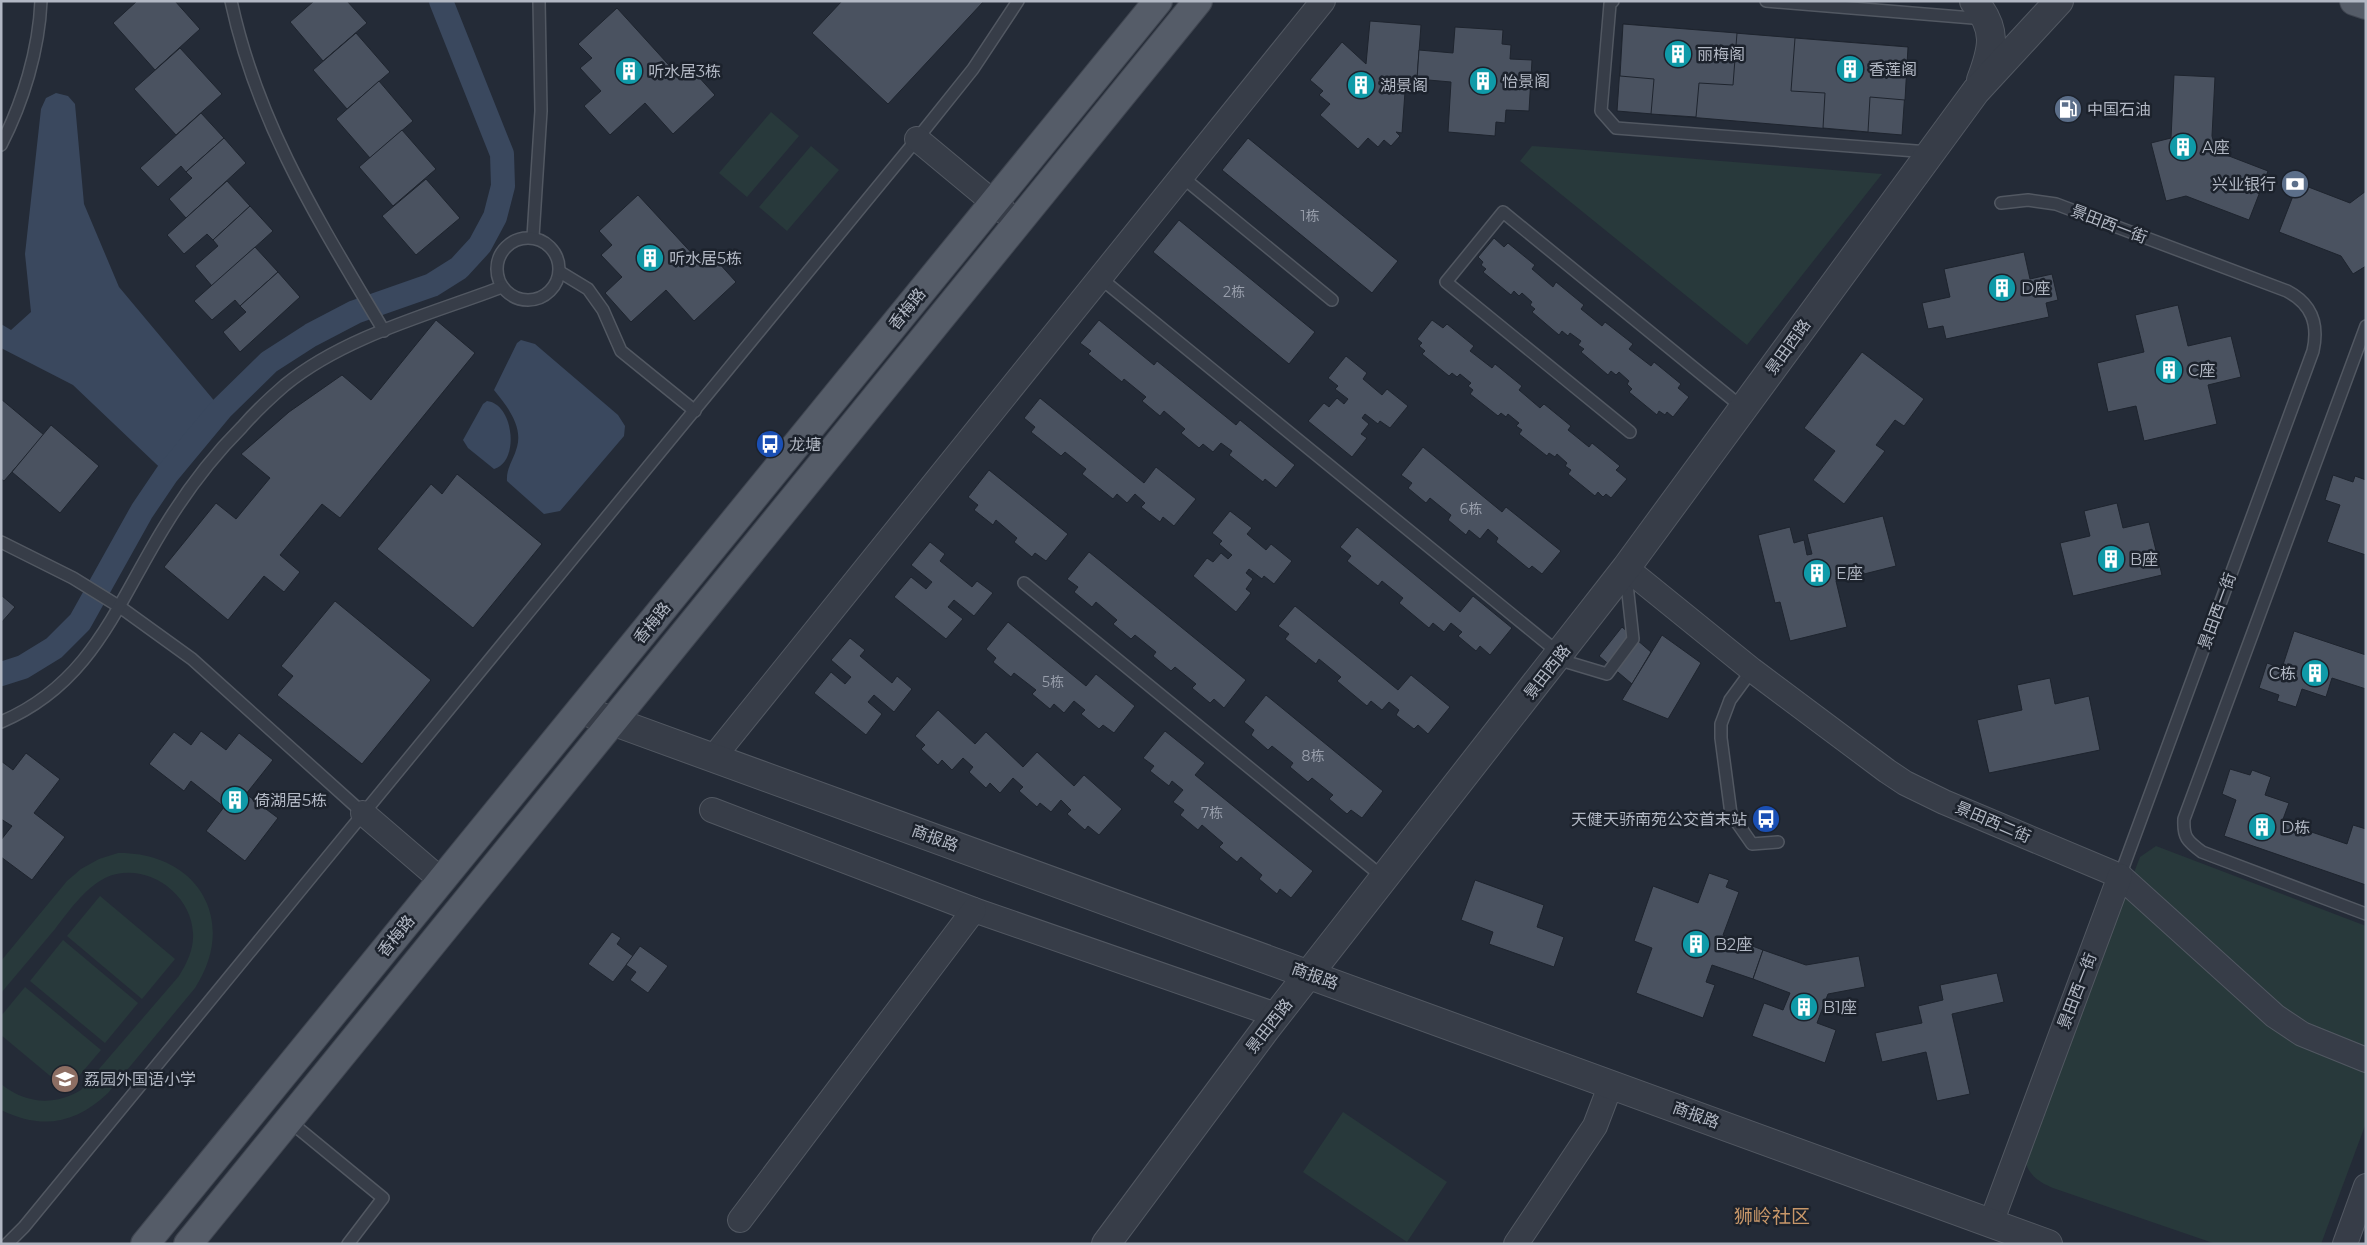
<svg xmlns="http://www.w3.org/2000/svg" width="2367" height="1245" font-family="Montserrat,'Noto Sans SC',sans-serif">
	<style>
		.green { fill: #28393b }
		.water { fill: #3a485e }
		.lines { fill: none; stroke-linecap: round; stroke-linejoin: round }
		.canal { stroke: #3a485e; stroke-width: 24 }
		.building { fill: #4a5260; stroke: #1e242e }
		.service-casing { stroke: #525862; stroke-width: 14 }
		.minor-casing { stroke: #525862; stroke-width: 26 }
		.tertiary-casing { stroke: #525862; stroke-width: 30 }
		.primary-casing { stroke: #404651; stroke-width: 30 }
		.service { stroke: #373d48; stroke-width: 11 }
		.minor { stroke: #373d48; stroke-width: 24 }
		.tertiary { stroke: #373d48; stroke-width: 28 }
		.primary { stroke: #555c68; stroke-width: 28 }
		.labels { text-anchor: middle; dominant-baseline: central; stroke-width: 5; stroke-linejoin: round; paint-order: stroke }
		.number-label { font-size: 14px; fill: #989eab }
		.poi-label { font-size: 16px; fill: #b2b8c4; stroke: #1c222c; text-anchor: start }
		.street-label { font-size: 16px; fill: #b2b8c4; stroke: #1c222c }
		.quarter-label { font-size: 19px; fill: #c89769; stroke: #1c222c }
	</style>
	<rect width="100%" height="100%" fill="#242b37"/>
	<g class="green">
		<polygon points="771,112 799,136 747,197 719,173"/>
		<polygon points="811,146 839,170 787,231 759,207"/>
		<polygon points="1532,146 1573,149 1882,174 1747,345 1520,161"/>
		<path d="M2156,846L2366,926V1123L2321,1244H2216L2053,1188C2039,1182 2026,1174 2025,1157L2140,857Z"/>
		<path d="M118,853C197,852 239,920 195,988L108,1093C75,1124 42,1130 1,1110V1084C26,1104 54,1106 81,1090L179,976C187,963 194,949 193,933C191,892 144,860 105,878C84,889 69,911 55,929C37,950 19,972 1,993V961L67,881L81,869L99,859Z"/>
		<polygon points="100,896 175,959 142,999 67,936"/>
		<polygon points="63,940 138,1003 105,1043 30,981"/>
		<polygon points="25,987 101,1050 67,1090 1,1035 1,1016"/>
		<polygon points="1343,1112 1447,1182 1407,1242 1303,1172"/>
	</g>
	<g class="water">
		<polygon points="56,93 68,96 75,104 84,204 119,287 227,416 174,481 73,385 1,348 1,324 11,330 31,312 25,254 41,109 46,98"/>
		<path d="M521,340L535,344L618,415L625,426L624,436L560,511L544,514L507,481C506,468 514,459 517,447C523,426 507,406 494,390L517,343Z"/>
		<path d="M487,401C514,404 520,462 494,469L468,448L463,440L483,404Z"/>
	</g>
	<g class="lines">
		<polyline class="canal" points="1,674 23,667 54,648 80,622 142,511 167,474 221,409 269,362 311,335 355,312 432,285 459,268 480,245 495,217 503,186 502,154 441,1"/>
	</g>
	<g class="building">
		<polygon points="137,1 175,1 200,29 155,70 113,23"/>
		<polygon points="314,1 347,1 367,23 323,61 290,22"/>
		<polygon points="842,1 984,1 888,104 812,33"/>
		<polygon points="617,8 677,74 687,64 715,95 673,134 645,103 610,135 584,106 601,91 580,68 592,58 578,44"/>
		<polygon points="1370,21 1421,25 1417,79 1406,78 1402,133 1396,132 1400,136 1391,146 1384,140 1378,147 1368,138 1358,149 1320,115 1330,104 1319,95 1323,91 1310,80 1342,42 1366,64"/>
		<polygon points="1623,24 1908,47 1902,135 1617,111"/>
		<polygon points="1623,24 1737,33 1733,85 1699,83 1696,117 1651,114 1654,79 1620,76"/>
		<polygon points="1455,27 1503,30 1502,44 1511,45 1510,59 1532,60 1529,111 1506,110 1505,123 1496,122 1495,136 1448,132 1451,82 1417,79 1419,50 1453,53"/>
		<polygon points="356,33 390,72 347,109 313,70"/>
		<polygon points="1795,38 1908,47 1905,100 1870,97 1868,132 1823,128 1825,93 1791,91"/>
		<polygon points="180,48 222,94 176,135 134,89"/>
		<polygon points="2174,75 2215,77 2212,136 2216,151 2268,171 2249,220 2186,196 2166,201 2151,143 2171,138"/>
		<polygon points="379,81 413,121 370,158 336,119"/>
		<polygon points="201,113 224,138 186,172 181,166 158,187 140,168"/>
		<polygon points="402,130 436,169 393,206 359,167"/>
		<polygon points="224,138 246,163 186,218 169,199 192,178 186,172"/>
		<polygon points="1248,138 1398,261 1372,293 1222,170"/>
		<polygon points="426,179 460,218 416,255 382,216"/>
		<polygon points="227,181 250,206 213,240 207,234 184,254 167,235"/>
		<polygon points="2298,183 2350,203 2366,191 2366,266 2353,274 2341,256 2279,232"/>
		<polygon points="638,195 698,260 708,251 736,282 694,321 666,290 631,322 605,293 622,277 601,255 612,245 599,231"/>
		<polygon points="250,206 273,231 212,286 195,266 218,246 213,240"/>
		<polygon points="1179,220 1315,332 1289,364 1153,252"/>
		<polygon points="1494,238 1504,247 1508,243 1535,265 1532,269 1553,287 1556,282 1584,305 1581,309 1602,326 1605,322 1633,344 1629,349 1651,366 1654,362 1681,384 1678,388 1689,397 1673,417 1667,412 1665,415 1659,411 1657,415 1629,392 1632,389 1627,384 1629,381 1619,372 1616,375 1611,371 1608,375 1581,352 1584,349 1578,345 1581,341 1570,333 1568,336 1562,331 1559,335 1532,312 1535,309 1530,305 1532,302 1522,293 1519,296 1514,291 1511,295 1483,272 1486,269 1481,265 1483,262 1478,257"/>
		<polygon points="255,247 278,272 240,306 235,300 212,320 194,301"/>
		<polygon points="2024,252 2030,279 2052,274 2058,300 2046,303 2049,317 1946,339 1943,326 1928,329 1922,303 1950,297 1944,269"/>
		<polygon points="278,272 300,297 240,352 223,332 246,312 240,306"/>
		<polygon points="2178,305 2188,346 2231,336 2241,377 2208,385 2217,424 2144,441 2136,406 2108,412 2097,363 2144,352 2135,315"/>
		<polygon points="436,320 475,353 340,518 322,504 280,555 300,572 284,592 264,576 228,620 164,567 216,503 236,519 270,478 241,454 289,412 342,375 371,400"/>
		<polygon points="1099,320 1154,365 1157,361 1236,425 1240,420 1295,465 1276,488 1265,479 1263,482 1229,455 1232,451 1221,443 1213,452 1203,444 1199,448 1181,433 1185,429 1164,411 1160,416 1142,401 1146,397 1124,379 1122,382 1088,354 1091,351 1080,343"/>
		<polygon points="1432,320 1443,328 1447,324 1474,346 1470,351 1492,368 1495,364 1522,386 1519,390 1540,408 1544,404 1571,426 1568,430 1589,447 1592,443 1620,466 1616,470 1627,479 1611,498 1606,494 1603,497 1598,492 1595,496 1568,474 1571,470 1565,466 1567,463 1557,454 1555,457 1549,453 1547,456 1519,434 1522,430 1516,426 1519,423 1508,414 1506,417 1501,413 1498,416 1470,394 1473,390 1468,386 1471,383 1460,374 1457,377 1452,373 1449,376 1422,354 1425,351 1419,346 1422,343 1417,339"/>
		<polygon points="1862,352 1924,399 1904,426 1895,420 1876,445 1885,451 1844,504 1813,480 1835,451 1804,428"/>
		<polygon points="1346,356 1367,373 1363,379 1382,395 1387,389 1408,406 1390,428 1380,421 1378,424 1365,414 1362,418 1369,424 1361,434 1367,438 1352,457 1308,421 1324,403 1329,407 1337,398 1344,404 1348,399 1335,389 1338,386 1328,378"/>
		<polygon points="1040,398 1144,483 1156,467 1196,499 1174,526 1163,517 1160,522 1141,507 1145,503 1135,494 1127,503 1117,494 1113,499 1082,474 1086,469 1065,452 1061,456 1031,432 1035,427 1024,418"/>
		<polygon points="1,399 44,435 4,481 1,479"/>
		<polygon points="51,425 99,466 60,513 12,472"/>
		<polygon points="1423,447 1502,512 1506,507 1561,551 1542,574 1532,566 1529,569 1496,542 1498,538 1488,529 1480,539 1469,530 1466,535 1448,520 1451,515 1430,498 1426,503 1408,488 1412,483 1401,475"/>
		<polygon points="989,470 1068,534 1046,561 1035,553 1032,557 1014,542 1017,538 996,520 993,525 974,510 978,505 968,497"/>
		<polygon points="457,474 542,544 473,628 377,549 431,484 442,494"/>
		<polygon points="2333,475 2353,482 2355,476 2366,480 2366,555 2327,542 2340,505 2325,500"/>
		<polygon points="2117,503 2123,528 2149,522 2162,575 2073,596 2060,543 2090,536 2084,511"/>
		<polygon points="1230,511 1252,528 1247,534 1266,550 1271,544 1292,561 1274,584 1264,576 1262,579 1249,569 1246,573 1253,579 1246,589 1251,593 1236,612 1193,576 1207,558 1213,562 1221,553 1228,559 1232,555 1219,544 1222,541 1212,533"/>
		<polygon points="1883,516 1896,566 1836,581 1847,627 1790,641 1780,602 1775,603 1758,535 1790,527 1794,543 1804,540 1807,555 1812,554 1807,534"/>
		<polygon points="1357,527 1460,612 1473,596 1512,628 1490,655 1480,646 1476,651 1458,636 1462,632 1451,623 1444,632 1433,623 1429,628 1399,603 1403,598 1382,581 1378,586 1347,561 1351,556 1340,547"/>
		<polygon points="930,542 945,554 940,561 972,587 977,581 993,593 974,616 954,600 948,607 963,619 946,639 894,597 911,577 926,589 932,582 911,565"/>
		<polygon points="1089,552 1246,680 1224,708 1214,699 1210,703 1192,688 1196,684 1175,667 1171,671 1153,656 1156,652 1135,635 1131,639 1113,624 1117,620 1096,602 1092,607 1074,592 1078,587 1067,579"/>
		<polygon points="1,595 15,607 1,623"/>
		<polygon points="335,601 431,680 362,764 277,695 293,676 281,666"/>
		<polygon points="1295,606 1398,690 1411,675 1450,707 1428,734 1418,725 1414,729 1396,715 1399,710 1389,702 1382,710 1371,701 1367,706 1337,681 1341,677 1319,659 1316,664 1285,639 1289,634 1278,626"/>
		<polygon points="1008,622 1086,686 1096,674 1135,706 1114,733 1103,725 1099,729 1081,714 1085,710 1074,701 1064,713 1054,704 1050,709 1032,694 1036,690 1014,673 1011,677 993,662 996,658 986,649"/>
		<polygon points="1622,627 1651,652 1632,684 1599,656"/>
		<polygon points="2294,631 2366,655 2366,689 2332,678 2326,697 2302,689 2296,707 2277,701 2279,695 2259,688 2267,663 2282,668"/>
		<polygon points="1662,635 1701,663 1668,719 1622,700"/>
		<polygon points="850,638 865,650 860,656 892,683 897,676 912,689 894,712 874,695 868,702 882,714 866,735 814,693 831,672 845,684 851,677 831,660"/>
		<polygon points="2050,678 2055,704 2089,696 2100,750 1989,773 1977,720 2022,710 2017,685"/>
		<polygon points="1266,695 1383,791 1362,818 1351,810 1347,814 1329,799 1333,795 1312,778 1308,782 1290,767 1293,763 1272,746 1268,750 1251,735 1254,730 1244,722"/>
		<polygon points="938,710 975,744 986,732 1023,767 1037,752 1074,786 1084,775 1122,809 1099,835 1088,826 1085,830 1067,814 1071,810 1061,800 1051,812 1040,803 1037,807 1019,791 1023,787 1013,778 1000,793 990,783 986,788 969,772 973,767 963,758 952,770 942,760 938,765 921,749 925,745 915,736"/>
		<polygon points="201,731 226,750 239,733 273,760 246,794 278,818 245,861 206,831 224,807 191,781 184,791 149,764 174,732 191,745"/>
		<polygon points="1165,731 1205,763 1195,775 1313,871 1291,898 1280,889 1277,894 1259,879 1262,875 1241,857 1237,862 1219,847 1223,843 1202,825 1198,830 1180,815 1184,810 1173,802 1183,790 1172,781 1169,786 1150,771 1154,766 1143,758"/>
		<polygon points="26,753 60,779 34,813 65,837 32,880 1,857 1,840 12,826 1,819 1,761 13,770"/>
		<polygon points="2230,769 2250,775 2252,770 2271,777 2265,795 2289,803 2282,822 2347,844 2353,825 2366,829 2366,885 2224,836 2236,800 2222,794"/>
		<polygon points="1709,873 1729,880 1726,887 1739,892 1723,935 1763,950 1753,979 1712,965 1706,982 1715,985 1703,1018 1636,993 1652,948 1634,941 1653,886 1698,903"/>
		<polygon points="1475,880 1544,905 1537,927 1564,937 1554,967 1489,944 1493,932 1461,920"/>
		<polygon points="612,932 621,938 617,944 633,956 613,982 588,964"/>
		<polygon points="640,946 668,966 648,993 630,980 636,972 626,965"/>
		<polygon points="1763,950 1806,965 1859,956 1865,987 1828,994 1817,1023 1836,1030 1825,1063 1752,1036 1764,1003 1783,1010 1790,993 1753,979"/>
		<polygon points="1997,973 2004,1002 1952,1014 1970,1094 1937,1101 1926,1052 1882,1062 1875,1033 1922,1023 1918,1006 1943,1000 1940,985"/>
	</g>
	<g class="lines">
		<defs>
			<g id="service">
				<path d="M231,1C258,126 320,223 384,331"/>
				<polyline points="1613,1 1610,4 1601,111 1616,128 1929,152"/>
				<polyline points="1766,1 1985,19"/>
				<path d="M1,145C23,102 39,50 41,1"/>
				<polyline points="1181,176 1332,300"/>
				<path d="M2001,203L2028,200L2056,204L2287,291C2312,304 2319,324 2313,351L2120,876"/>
				<polyline points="533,237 541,111 539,1"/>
				<circle cx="528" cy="269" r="31"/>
				<polyline points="560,272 588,289 603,310 621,351 695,411"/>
				<polyline points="1099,277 1560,654"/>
				<path d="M2366,326L2184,819C2183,837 2187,841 2202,852L2366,914"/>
				<polyline points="1630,432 1446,282 1503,212 1743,408"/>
				<polyline points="1,542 73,578 120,607 192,659 363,813"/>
				<polyline points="1024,583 1384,878"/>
				<polyline points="1557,659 1607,674 1633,639 1626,575"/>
				<polyline points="1752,670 1730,700 1721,724 1721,738 1731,814 1752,844 1778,842"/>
				<path d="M1,722C93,683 117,603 165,526C187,490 213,456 242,427C255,412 270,398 285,385C345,336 431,314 502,287"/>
				<polyline points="288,1120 383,1198 348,1244"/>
				<polyline points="7,1244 24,1227 917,139 973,69 1018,1"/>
			</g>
			<g id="minor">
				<polyline points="917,139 1018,223"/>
				<polyline points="1626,568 1752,670 1887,771 1905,783 1944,802 2120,876 2275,1016 2302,1034 2366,1060"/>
				<polyline points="713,758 1323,1"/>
				<polyline points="712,810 974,910 1276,1015"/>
				<polyline points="363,813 441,880"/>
				<polyline points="740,1220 974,910"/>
				<polyline points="1991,1223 2120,876"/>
				<polyline points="1516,1244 1595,1126 1611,1084"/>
				<polyline points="2345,1244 2366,1186"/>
			</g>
			<g id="tertiary">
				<path d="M1974,1C1998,30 1993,48 1981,80"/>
				<polyline points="582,710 2048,1244"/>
				<polyline points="1106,1244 1265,1030 1626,568 1976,91 2059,1"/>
			</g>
			<g id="primary">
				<polyline points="2354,1 2366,5"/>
				<polyline points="145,1244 1158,1"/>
				<polyline points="188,1244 1198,1"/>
			</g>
		</defs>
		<use href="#service" class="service-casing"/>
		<use href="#minor" class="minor-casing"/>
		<use href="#tertiary" class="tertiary-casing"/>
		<use href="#primary" class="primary-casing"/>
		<use href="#service" class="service"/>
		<use href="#minor" class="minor"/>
		<use href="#tertiary" class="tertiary"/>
		<use href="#primary" class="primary"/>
	</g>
	<defs>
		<symbol id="building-disc" viewBox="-11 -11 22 22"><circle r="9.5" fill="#0f9aa8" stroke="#1c222c"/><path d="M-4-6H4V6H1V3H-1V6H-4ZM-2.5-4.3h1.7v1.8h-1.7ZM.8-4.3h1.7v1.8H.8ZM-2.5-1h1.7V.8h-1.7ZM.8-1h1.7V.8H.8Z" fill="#fff"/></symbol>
		<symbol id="fuel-disc" viewBox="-11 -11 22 22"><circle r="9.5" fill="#5c6f8a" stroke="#1c222c"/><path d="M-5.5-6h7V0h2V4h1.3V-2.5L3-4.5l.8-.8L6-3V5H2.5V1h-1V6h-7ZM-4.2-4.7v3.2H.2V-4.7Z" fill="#fff"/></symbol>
		<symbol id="bank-disc" viewBox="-11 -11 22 22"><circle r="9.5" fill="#5c6f8a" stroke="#1c222c"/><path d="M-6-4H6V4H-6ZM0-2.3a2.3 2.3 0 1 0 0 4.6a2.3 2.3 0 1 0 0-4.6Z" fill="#fff"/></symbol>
		<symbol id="bus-disc" viewBox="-11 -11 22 22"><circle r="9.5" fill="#1a4fb4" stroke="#1c222c"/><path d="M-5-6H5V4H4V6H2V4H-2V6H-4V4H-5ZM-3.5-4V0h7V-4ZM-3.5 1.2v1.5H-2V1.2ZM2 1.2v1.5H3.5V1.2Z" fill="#fff"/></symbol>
		<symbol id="school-disc" viewBox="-11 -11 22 22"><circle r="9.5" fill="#8d6e63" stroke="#1c222c"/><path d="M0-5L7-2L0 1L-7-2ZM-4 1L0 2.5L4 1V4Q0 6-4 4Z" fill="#fff"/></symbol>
	</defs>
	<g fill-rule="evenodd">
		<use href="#building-disc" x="1662" y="38" width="32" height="32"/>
		<use href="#building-disc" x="1834" y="53" width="32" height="32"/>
		<use href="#building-disc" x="613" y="55" width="32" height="32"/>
		<use href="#building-disc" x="1467" y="65" width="32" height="32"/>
		<use href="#building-disc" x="1345" y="69" width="32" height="32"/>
		<use href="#fuel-disc" x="2052" y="93" width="32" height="32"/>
		<use href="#building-disc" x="2167" y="131" width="32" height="32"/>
		<use href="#bank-disc" x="2279" y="168" width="32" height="32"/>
		<use href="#building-disc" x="634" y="242" width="32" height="32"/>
		<use href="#building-disc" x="1986" y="272" width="32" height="32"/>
		<use href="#building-disc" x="2153" y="354" width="32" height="32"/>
		<use href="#bus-disc" x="754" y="428" width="32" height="32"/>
		<use href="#building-disc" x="2095" y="543" width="32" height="32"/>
		<use href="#building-disc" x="1801" y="557" width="32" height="32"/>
		<use href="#building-disc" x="2299" y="657" width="32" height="32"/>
		<use href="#building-disc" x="219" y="784" width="32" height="32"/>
		<use href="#bus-disc" x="1750" y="803" width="32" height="32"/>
		<use href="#building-disc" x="2246" y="811" width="32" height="32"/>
		<use href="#building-disc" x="1680" y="928" width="32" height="32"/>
		<use href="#building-disc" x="1788" y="991" width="32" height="32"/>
		<use href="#school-disc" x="49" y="1063" width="32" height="32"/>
	</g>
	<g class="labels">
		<g class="number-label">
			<text x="1310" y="216">1栋</text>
			<text x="1234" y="292">2栋</text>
			<text x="1471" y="509">6栋</text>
			<text x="1053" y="682">5栋</text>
			<text x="1313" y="756">8栋</text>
			<text x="1212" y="813">7栋</text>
		</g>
		<g class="poi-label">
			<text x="1697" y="54">丽梅阁</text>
			<text x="1869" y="69">香莲阁</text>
			<text x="648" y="71">听水居3栋</text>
			<text x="1502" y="81">怡景阁</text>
			<text x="1380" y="85">湖景阁</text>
			<text x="2087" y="109">中国石油</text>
			<text x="2202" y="147">A座</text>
			<text x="2276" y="184" text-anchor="end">兴业银行</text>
			<text x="669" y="258">听水居5栋</text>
			<text x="2021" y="288">D座</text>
			<text x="2188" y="370">C座</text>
			<text x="789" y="444">龙塘</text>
			<text x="2130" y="559">B座</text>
			<text x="1836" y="573">E座</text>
			<text x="2296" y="673" text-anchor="end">C栋</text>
			<text x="254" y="800">倚湖居5栋</text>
			<text x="1747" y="819" text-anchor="end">天健天骄南苑公交首末站</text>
			<text x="2281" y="827">D栋</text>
			<text x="1715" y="944">B2座</text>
			<text x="1823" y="1007">B1座</text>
			<text x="84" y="1079">荔园外国语小学</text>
		</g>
		<g class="street-label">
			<text transform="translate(2109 224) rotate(21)">景田西一街</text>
			<text transform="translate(907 309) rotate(-51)">香梅路</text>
			<text transform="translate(1788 347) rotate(-54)">景田西路</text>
			<text transform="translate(2217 611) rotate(-70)">景田西一街</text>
			<text transform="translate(652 623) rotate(-51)">香梅路</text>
			<text transform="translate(1547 672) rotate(-52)">景田西路</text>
			<text transform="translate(1993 822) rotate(23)">景田西二街</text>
			<text transform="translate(935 838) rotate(20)">商报路</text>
			<text transform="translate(396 936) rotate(-51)">香梅路</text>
			<text transform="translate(1315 976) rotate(20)">商报路</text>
			<text transform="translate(2077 991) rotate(-69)">景田西一街</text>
			<text transform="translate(1269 1026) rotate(-52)">景田西路</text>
			<text transform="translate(1696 1115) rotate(20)">商报路</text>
		</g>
		<g class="quarter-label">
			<text x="1772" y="1216">狮岭社区</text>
		</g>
	</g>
	<rect width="2367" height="1245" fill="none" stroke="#b2b8c4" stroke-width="5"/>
</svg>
